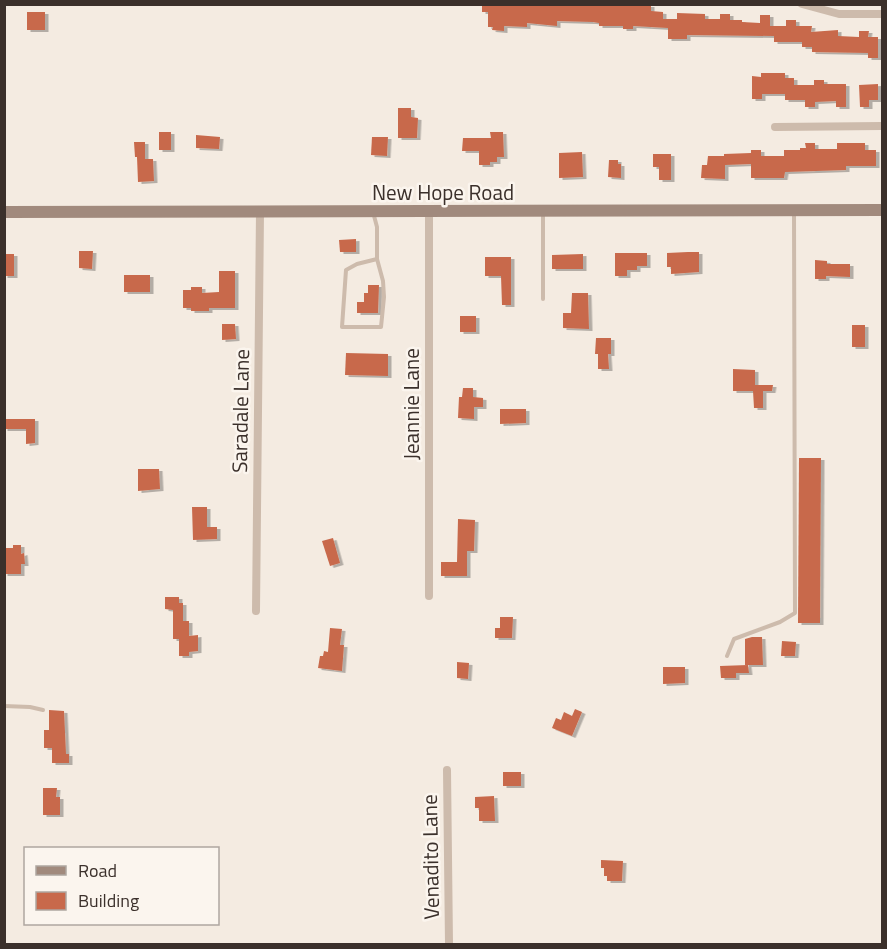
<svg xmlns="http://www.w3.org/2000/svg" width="887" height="949" font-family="'Titillium Web',sans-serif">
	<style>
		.building { fill: #c8694b; filter: url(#shadow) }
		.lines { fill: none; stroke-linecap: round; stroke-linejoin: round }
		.lane { stroke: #cdbbac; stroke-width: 4 }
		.street { stroke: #cdbbac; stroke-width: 8 }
		.secondary { stroke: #a18a7d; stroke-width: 12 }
		.labels { text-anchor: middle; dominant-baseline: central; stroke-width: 5; stroke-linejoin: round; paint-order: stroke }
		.street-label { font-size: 21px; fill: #3b302b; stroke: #fbf5ee }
	</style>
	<defs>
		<filter id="shadow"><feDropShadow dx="3.5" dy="2" stdDeviation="0" flood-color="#0004"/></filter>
	</defs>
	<rect width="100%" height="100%" fill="#f4ebe1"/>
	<g class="building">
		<polygon points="482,4 651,5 651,11 663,12 663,19 677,19 677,13 705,14 705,19 720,19 720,14 730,14 730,20 742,20 742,22 760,23 760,15 770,15 770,26 786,26 786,20 796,20 796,26 812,26 811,32 838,30 838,36 859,37 859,31 869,31 868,37 878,37 878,58 868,58 868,53 812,52 812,47 802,47 802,42 774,42 774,36 687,35 687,39 668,39 668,28 633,26 633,29 623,29 623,26 599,26 599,23 593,22 557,21 557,26 527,23 527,27 504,26 504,31 492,30 493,27 488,27 488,12 482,12"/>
		<rect x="27" y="12" width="18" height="18"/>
		<polygon points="761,73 785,73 785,78 794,78 794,85 814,85 814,80 824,80 824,84 846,84 846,107 836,107 836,101 815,102 815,107 805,107 805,100 785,100 785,94 762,94 762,99 752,99 752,76 761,77"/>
		<polygon points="878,84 878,100 869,100 869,107 860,107 859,85"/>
		<polygon points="398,108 411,108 411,117 418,118 417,138 398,138"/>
		<rect x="159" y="132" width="12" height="18"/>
		<polygon points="490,132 503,132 504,157 497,157 497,162 490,162 490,165 479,165 479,151 462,151 463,138 491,138"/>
		<polygon points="196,135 220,137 219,149 196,148"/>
		<polygon points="372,137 388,137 387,156 371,155"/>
		<polygon points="134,142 145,142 145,159 153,159 154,181 138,182 137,157 135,157"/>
		<polygon points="805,143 815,143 815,149 837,149 837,143 865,143 865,150 876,150 876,166 846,166 846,170 785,172 784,178 751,178 751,164 725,165 725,179 701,178 702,165 707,165 708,156 724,156 724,154 751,153 751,150 761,150 761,156 784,156 784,150 800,150 800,148 806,148"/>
		<polygon points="582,152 583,177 559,178 559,153"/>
		<polygon points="653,154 671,154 671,180 659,180 659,167 653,167"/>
		<polygon points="609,160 618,160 618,164 621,164 621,178 608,177"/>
		<polygon points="356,239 356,252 340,252 339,240"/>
		<polygon points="79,251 93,251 92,269 79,268"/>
		<polygon points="688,252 699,252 699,272 671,274 671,267 667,267 667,253"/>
		<polygon points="615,253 647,253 647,266 637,266 637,270 627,270 627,276 615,276"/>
		<rect x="4" y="254" width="10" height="22"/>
		<polygon points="583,254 583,269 552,269 552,255"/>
		<polygon points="485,257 511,257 511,305 502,305 501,276 485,276"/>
		<polygon points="815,260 827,261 827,264 850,264 850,277 826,276 826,279 815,279"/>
		<polygon points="219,271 235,271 235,308 209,308 209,311 191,311 191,308 183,308 183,290 191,290 191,287 202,287 202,293 219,292"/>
		<rect x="124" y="275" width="26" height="17"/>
		<polygon points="368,285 379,285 378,313 357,313 357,302 364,302 364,293 368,293"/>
		<polygon points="572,293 588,293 589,329 563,328 563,313 571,313"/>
		<rect x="460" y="316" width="16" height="16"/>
		<polygon points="222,324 235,324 236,339 222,340"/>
		<rect x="852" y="325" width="13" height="22"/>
		<polygon points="596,338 611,338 611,354 608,354 609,369 598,369 598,354 595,354"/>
		<polygon points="346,353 388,354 388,376 345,375"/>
		<polygon points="733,369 755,370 755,385 773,385 772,391 763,391 763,408 754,408 753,391 733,391"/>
		<polygon points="463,388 473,388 473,397 483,398 483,407 474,407 474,419 458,418 459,397 462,397"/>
		<polygon points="500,409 526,409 526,423 500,424"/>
		<polygon points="4,419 35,419 35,443 26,444 26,429 4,429"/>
		<polygon points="799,458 821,458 820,623 798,623"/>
		<polygon points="138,469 159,469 160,489 138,491"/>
		<polygon points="192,507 207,507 207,527 217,527 217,539 193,540"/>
		<polygon points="458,519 475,520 474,551 467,551 467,576 441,576 441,562 457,562"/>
		<polygon points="333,538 340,563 330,566 322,541"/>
		<polygon points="13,545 21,545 21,554 24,553 25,564 21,564 21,574 4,574 4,548 13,548"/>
		<polygon points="165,597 179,597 179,603 183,603 183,621 189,621 189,636 198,635 198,651 189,652 189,656 179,656 179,639 173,639 173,610 165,609"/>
		<polygon points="500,617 513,617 512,638 495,638 495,628 500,628"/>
		<polygon points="330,628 342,629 340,645 344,645 342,671 318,668 320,656 323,656 324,651 328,652"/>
		<polygon points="752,637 762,637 763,665 745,665 745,639"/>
		<polygon points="782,641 796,642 795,656 781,656"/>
		<polygon points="457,662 469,663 468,679 457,678"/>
		<polygon points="748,665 749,673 736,673 736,678 721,678 720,666"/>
		<polygon points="663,667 685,667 685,683 663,684"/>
		<polygon points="575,709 582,712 572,736 552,728 556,718 561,720 564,712 572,716"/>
		<polygon points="49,710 64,711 66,754 69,754 69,763 52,763 52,748 44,748 44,730 49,730"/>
		<rect x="503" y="772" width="18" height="14"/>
		<polygon points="43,788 57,788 56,797 60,797 60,815 43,815"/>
		<polygon points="494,796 495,821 479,821 479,808 475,808 475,797"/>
		<polygon points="601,860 623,861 622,881 607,881 607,876 604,876 604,868 601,868"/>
	</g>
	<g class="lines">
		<g class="lane">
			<polyline points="373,212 377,227 377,259 383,281 384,297 381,327 342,327 346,270 357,264 377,259"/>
			<polyline points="543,212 543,299"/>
			<polyline points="727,656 734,639 780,622 795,613 794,211"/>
			<polyline points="4,706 30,707 43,710"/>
		</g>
		<g class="street">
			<polyline points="802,4 839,14 882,14"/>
			<polyline points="775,127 882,126"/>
			<polyline points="429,211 429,596"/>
			<polyline points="256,611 260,212"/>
			<polyline points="447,770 449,944"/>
		</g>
		<polyline class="secondary" points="4,212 882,210"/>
	</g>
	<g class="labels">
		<g class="street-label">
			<text x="443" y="192">New Hope Road</text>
			<text transform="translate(411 404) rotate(-90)">Jeannie Lane</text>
			<text transform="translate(240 411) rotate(-89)">Saradale Lane</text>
			<text transform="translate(430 857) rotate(-91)">Venadito Lane</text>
		</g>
	</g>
	<rect width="887" height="949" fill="none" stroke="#3b302b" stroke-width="12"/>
	<rect x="24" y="847" width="195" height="78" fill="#fbf5ee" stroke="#aea6a0" stroke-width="1.5"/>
	<rect x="36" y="866" width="30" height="9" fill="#a18a7d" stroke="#aea6a0" stroke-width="1.5"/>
	<text x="78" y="877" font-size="18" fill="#3b302b">Road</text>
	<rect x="36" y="892" width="30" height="18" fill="#c8694b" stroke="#aea6a0" stroke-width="1.5"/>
	<text x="78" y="907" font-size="18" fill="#3b302b">Building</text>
</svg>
